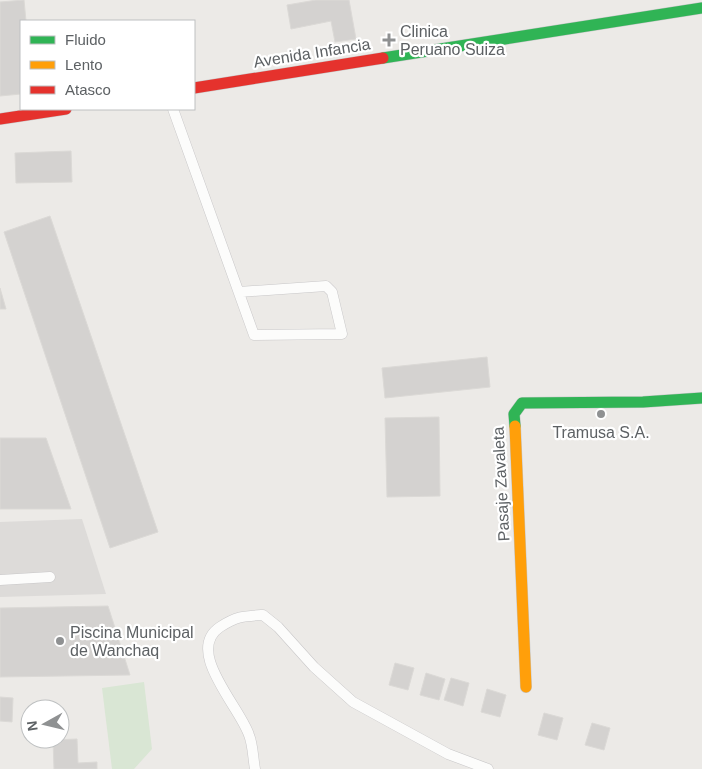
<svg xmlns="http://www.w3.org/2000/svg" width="702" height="769" font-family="Helvetica,sans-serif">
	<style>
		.industrial { fill: #dddbd9 }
		.green { fill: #d9e6d4 }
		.building { fill: #d4d2d0; stroke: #dbd9d6 }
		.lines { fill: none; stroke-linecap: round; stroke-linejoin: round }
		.lane-casing { stroke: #c8c7c8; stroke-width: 11 }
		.fast-casing { stroke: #c7c7c8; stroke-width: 12 }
		.slow-casing { stroke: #c7c7c8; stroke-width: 12 }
		.jam-casing { stroke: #c7c7c8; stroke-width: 12 }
		.lane { stroke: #fcfcfb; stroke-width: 10 }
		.fast { stroke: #30b455; stroke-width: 11 }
		.slow { stroke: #ff9f0a; stroke-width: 11 }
		.jam { stroke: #e5322d; stroke-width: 11 }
		.poi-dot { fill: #8f9192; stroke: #fff; stroke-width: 2 }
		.labels { text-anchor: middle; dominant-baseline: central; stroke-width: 4.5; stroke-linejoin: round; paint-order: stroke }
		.poi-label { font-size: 16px; fill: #5d6164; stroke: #fff; text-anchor: start }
		.street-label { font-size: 16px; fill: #5d6164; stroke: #fff }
	</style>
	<rect width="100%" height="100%" fill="#eceae7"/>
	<polygon class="industrial" points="82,519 106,594 0,597 0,522"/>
	<polygon class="green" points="144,682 152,749 134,769 112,769 102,688"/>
	<g class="building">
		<polygon points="24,0 26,21 21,21 21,94 0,96 0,2"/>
		<polygon points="316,0 349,0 356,39 335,42 331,21 291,29 287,5"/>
		<polygon points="71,151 72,182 16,183 15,153"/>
		<polygon points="50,216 158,532 110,548 4,232"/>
		<polygon points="0,288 6,309 0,309"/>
		<polygon points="487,357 490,387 385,398 382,368"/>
		<polygon points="439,417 440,496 387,497 385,418"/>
		<polygon points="0,438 46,438 71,509 0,509"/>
		<polygon points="108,606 130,675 0,677 0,608"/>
		<polygon points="395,663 414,668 408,690 389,685"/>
		<polygon points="426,673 445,679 439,700 420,695"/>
		<polygon points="451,678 469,683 463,706 444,700"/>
		<polygon points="487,689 506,695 500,717 481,712"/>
		<polygon points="0,697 13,698 12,722 0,721"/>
		<polygon points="544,713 563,718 557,740 538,735"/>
		<polygon points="592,723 610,728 604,750 585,745"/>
		<polygon points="77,739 78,763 97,762 97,769 54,769 53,740"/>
	</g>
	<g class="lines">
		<defs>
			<g id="lane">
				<polyline points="173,109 254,335 342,334 332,292 326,286 239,292"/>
				<polyline points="0,580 50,577"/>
				<path d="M255,769C253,758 253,745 249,735C240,707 184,651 220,627C237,616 244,616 263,615L278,627L314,667L353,702L448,754L488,769"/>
			</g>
			<g id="fast">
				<polyline points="383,58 702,8"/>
				<polyline points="515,426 514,414 522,403 643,402 702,398"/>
			</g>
			<polyline id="slow" points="515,426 526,687"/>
			<g id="jam">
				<polyline points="194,88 383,58"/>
				<polyline points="0,119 66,109"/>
			</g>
		</defs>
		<use href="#lane" class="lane-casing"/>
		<use href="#fast" class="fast-casing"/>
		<use href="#slow" class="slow-casing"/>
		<use href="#jam" class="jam-casing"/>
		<use href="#lane" class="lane"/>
		<use href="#fast" class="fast"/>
		<use href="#slow" class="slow"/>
		<use href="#jam" class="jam"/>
	</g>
	<g class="poi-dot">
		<path d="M386.5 32.5h5v5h5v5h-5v5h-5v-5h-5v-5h5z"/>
		<circle cx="601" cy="414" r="5"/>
		<circle cx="60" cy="641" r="5"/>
	</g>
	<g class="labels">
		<g class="poi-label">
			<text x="400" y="31">Clinica<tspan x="400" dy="18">Peruano Suiza</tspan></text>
			<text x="601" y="432" text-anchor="middle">Tramusa S.A.</text>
			<text x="70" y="632">Piscina Municipal<tspan x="70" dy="18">de Wanchaq</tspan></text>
		</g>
		<g class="street-label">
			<text transform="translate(312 53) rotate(-9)">Avenida Infancia</text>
			<text transform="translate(501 484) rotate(-93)">Pasaje Zavaleta</text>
		</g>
	</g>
	<rect x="20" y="20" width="175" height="90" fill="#ffffff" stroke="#bec0c1"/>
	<rect x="30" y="36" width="25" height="8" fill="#30b455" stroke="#bec0c1"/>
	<text x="65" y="45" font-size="15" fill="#5d6164">Fluido</text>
	<rect x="30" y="61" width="25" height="8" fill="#ff9f0a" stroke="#bec0c1"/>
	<text x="65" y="70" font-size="15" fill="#5d6164">Lento</text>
	<rect x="30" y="86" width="25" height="8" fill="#e5322d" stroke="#bec0c1"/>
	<text x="65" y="95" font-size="15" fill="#5d6164">Atasco</text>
	<g transform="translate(45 724) rotate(262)"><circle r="24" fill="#ffffff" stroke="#bec0c1"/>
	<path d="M0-4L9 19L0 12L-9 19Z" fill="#8f9192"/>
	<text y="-8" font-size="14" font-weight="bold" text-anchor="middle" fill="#5d6164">N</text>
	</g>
</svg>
